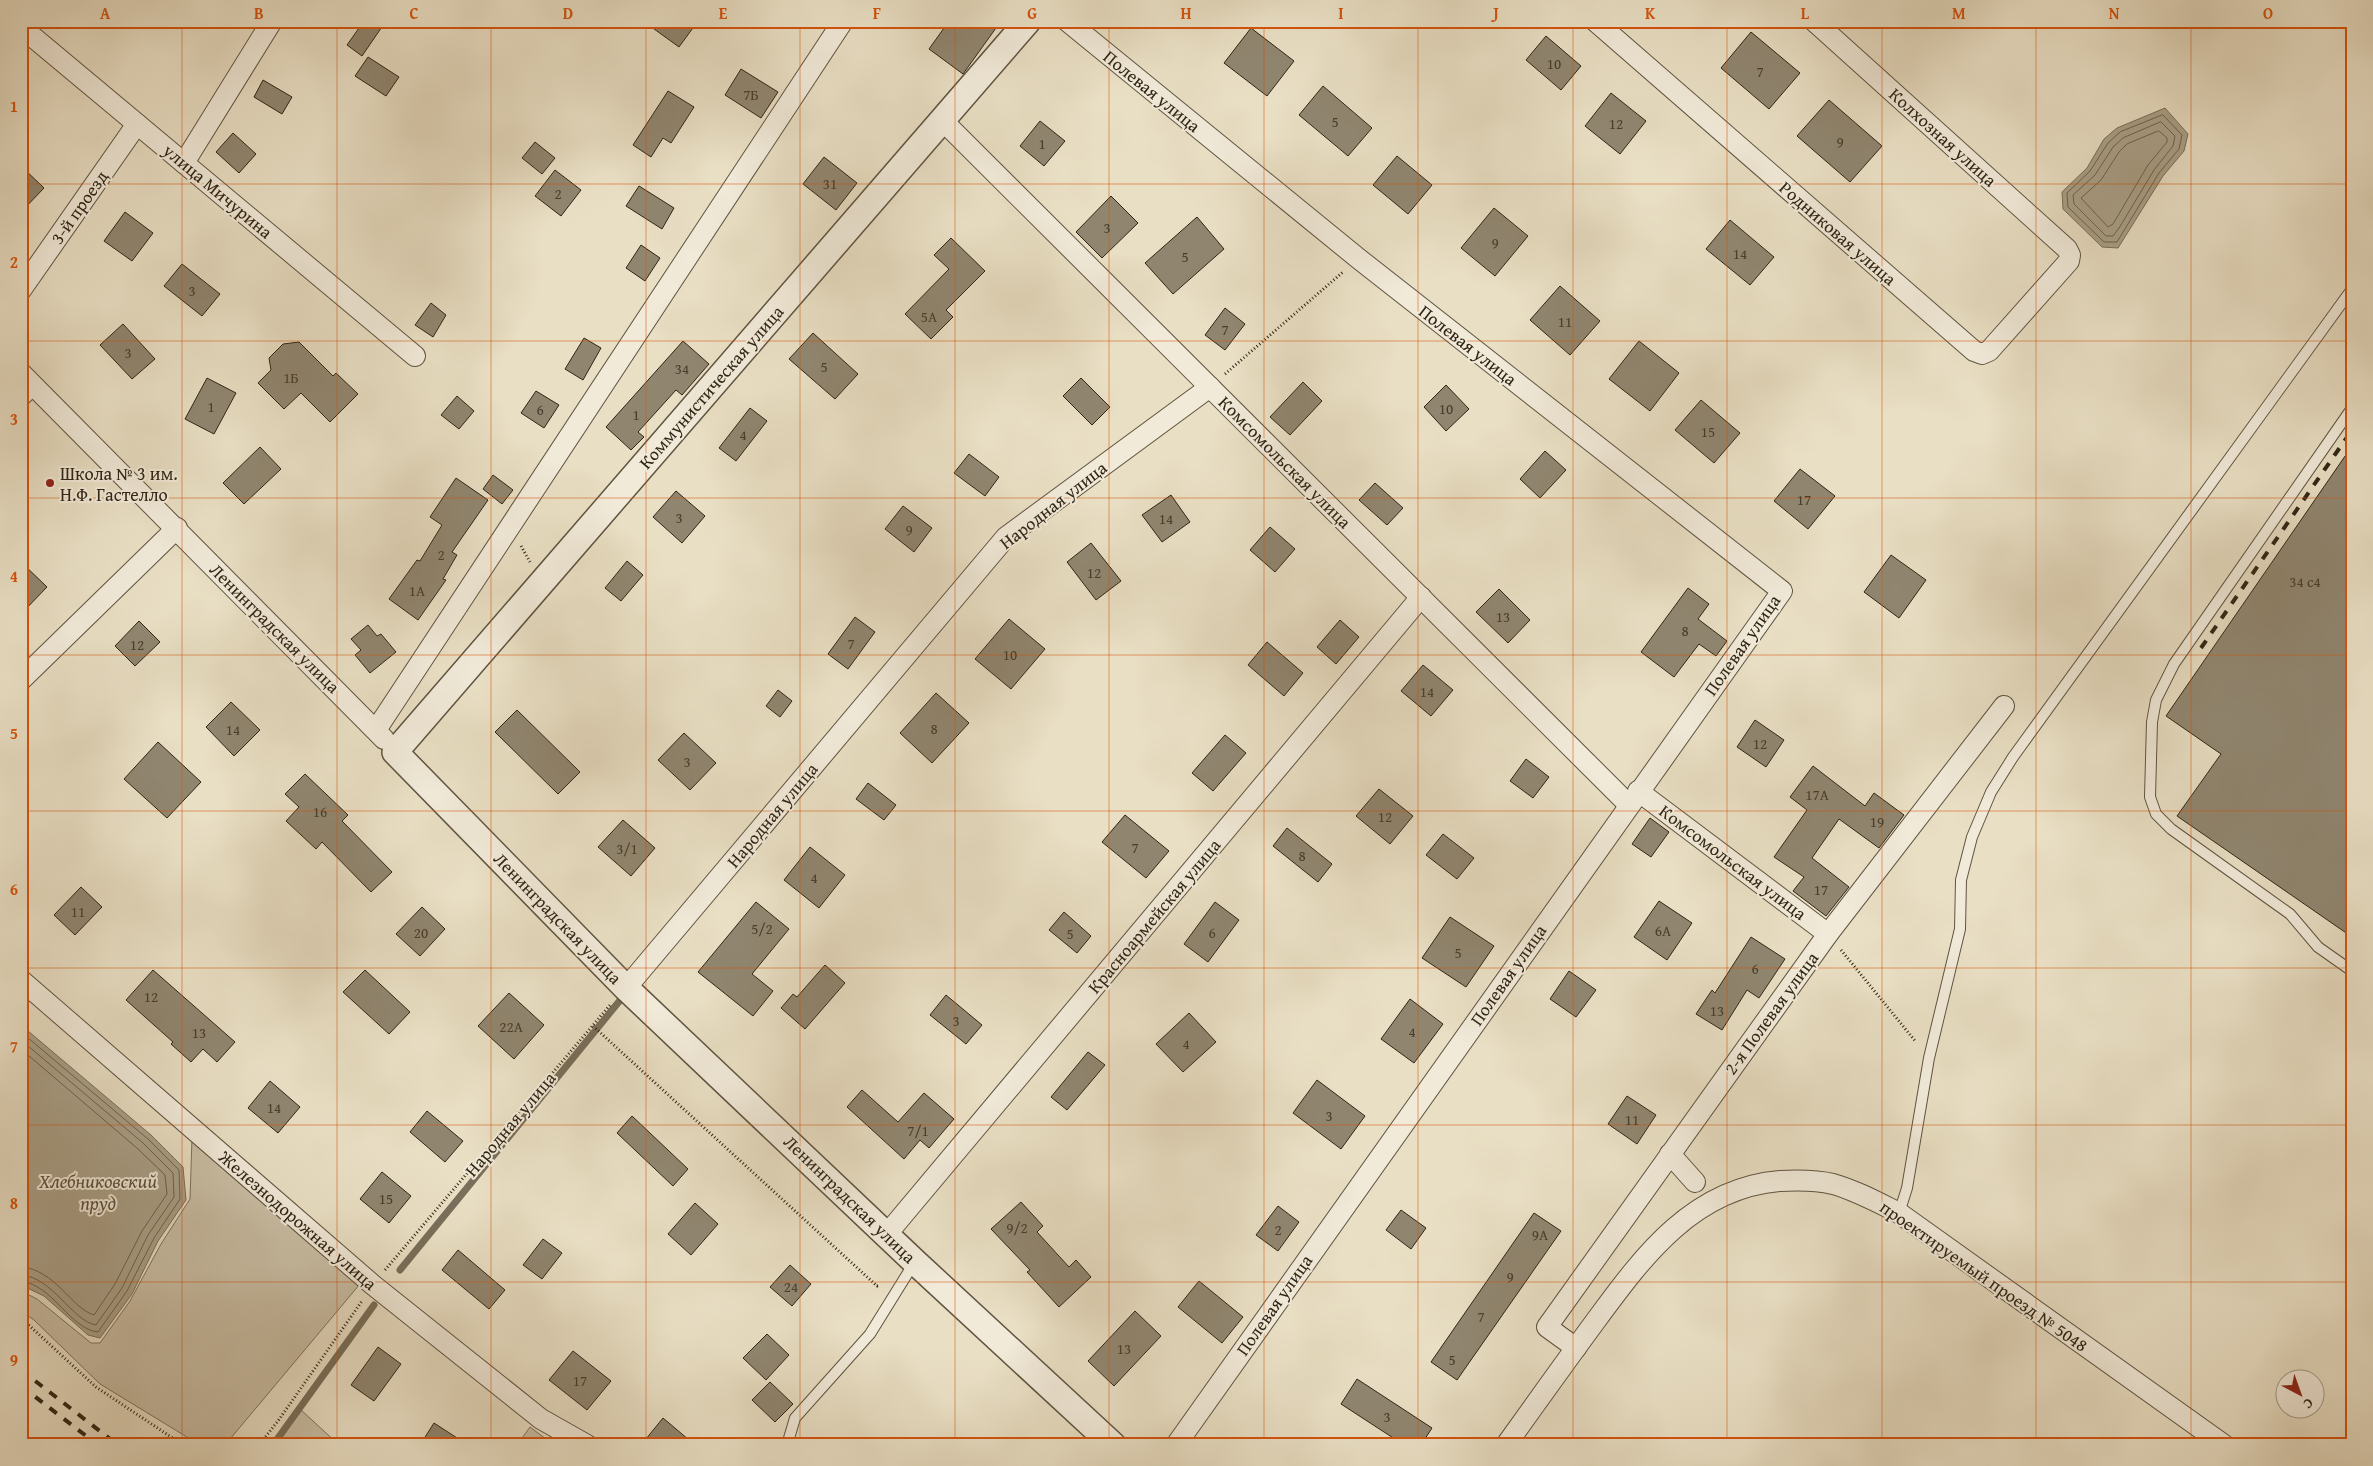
<svg xmlns="http://www.w3.org/2000/svg" width="2373" height="1466" font-family="'Gentium Book Plus',serif">
	<style>
		.green { fill: #cabfa6; stroke: #7d725e }
		.water { fill: #aaa088; stroke: #796f5a }
		.lines { fill: none; stroke-linecap: round; stroke-linejoin: round }
		.shore { stroke: #6d624e; stroke-width: 1 }
		.stream { stroke: #796f5a; stroke-width: 7 }
		.building { fill: #908670; stroke: #302515 }
		.service-casing { stroke: #5e5441; stroke-width: 12 }
		.minor-casing { stroke: #5e5441; stroke-width: 22 }
		.tertiary-casing { stroke: #5e5441; stroke-width: 28 }
		.path { stroke: #302515; stroke-width: 3; stroke-dasharray: 1 2.5; stroke-linecap: butt }
		.service { stroke: #f1ead9; stroke-width: 10 }
		.minor { stroke: #f1ead9; stroke-width: 20 }
		.tertiary { stroke: #f1ead9; stroke-width: 25 }
		.rail { stroke: #302515; stroke-width: 4; stroke-dasharray: 9 9; stroke-linecap: butt }
		.grid { fill: none; stroke: #d6540d; stroke-width: 1; stroke-opacity: 0.55 }
		.poi-dot { fill: #8f2418; stroke: #f1ead9; stroke-width: 2 }
		.labels { text-anchor: middle; dominant-baseline: central; stroke-width: 4; stroke-linejoin: round; paint-order: stroke }
		.number-label { font-size: 15px; fill: #483d2c }
		.street-label { font-size: 18px; fill: #302515; stroke: #f1ead9 }
		.poi-label { font-size: 18px; fill: #302515; stroke: #f1ead9; text-anchor: start }
		.water-label { font-size: 19px; font-style: italic; fill: #5b503d; stroke: #f1ead9 }
		.neatline { fill: none; stroke: #d6540d; stroke-width: 2 }
		.grid-label { font-size: 16px; text-anchor: middle; font-weight: bold; fill: #d6540d }
	</style>
	<rect width="100%" height="100%" fill="#e9dfc4"/>
	<filter id="stains"><feTurbulence type="fractalNoise" baseFrequency=".004" numOctaves="4"/><feColorMatrix values="0 0 0 0 .2 0 0 0 0 .09 0 0 0 0 .02 0 0 0 .5 -.17"/></filter>
	<radialGradient id="worn" r=".72"><stop offset=".6" stop-color="#630" stop-opacity="0"/><stop offset="1" stop-color="#630" stop-opacity=".3"/></radialGradient>
	<g class="green">
		<polygon points="192,1138 360,1284 225,1445 200,1445 100,1384 34,1320 21,1311 21,1291 37,1299 91,1343 100,1343 130,1301 161,1244 190,1199"/>
		<polygon points="300,1409 339,1445 278,1445 273,1442"/>
		<polygon points="530,1427 554,1445 517,1445"/>
	</g>
	<g class="water">
		<polygon points="2165,108 2188,134 2184,151 2163,176 2118,248 2102,247 2063,209 2062,192 2087,168 2104,139 2117,128"/>
		<polygon points="21,1025 151,1135 183,1167 186,1200 158,1241 132,1294 100,1338 88,1335 44,1296 21,1285"/>
	</g>
	<g class="lines">
		<g class="shore">
			<polygon points="2163,115 2182,135 2179,149 2159,173 2117,242 2104,242 2068,207 2067,193 2090,171 2108,143 2120,132"/>
			<polygon points="2161,122 2175,136 2173,146 2154,170 2119,228 2113,236 2106,236 2074,204 2073,195 2095,175 2113,147 2123,138"/>
			<polygon points="2159,131 2167,138 2167,142 2148,165 2113,224 2108,227 2081,198 2101,180 2119,152 2127,144"/>
			<path d="M21,1032L148,1139L179,1170L180,1199L154,1238L127,1291L98,1332C70,1329 53,1285 21,1281"/>
			<path d="M21,1040L143,1143L173,1173L174,1197L148,1235L122,1288L96,1325C72,1321 53,1277 21,1275"/>
			<path d="M21,1049L138,1149L165,1175L167,1194L142,1231L115,1284L94,1315C72,1309 55,1269 21,1267"/>
		</g>
		<g class="stream">
			<polyline points="400,1270 626,993"/>
			<polyline points="273,1445 374,1305"/>
		</g>
	</g>
	<g class="building">
		<polygon points="364,21 386,21 362,56 347,45"/>
		<polygon points="643,21 698,21 679,47"/>
		<polygon points="949,21 1001,21 963,74 929,49"/>
		<polygon points="1251,28 1294,61 1267,96 1224,63"/>
		<polygon points="1751,32 1800,73 1769,109 1721,68"/>
		<polygon points="1546,36 1581,66 1561,90 1526,60"/>
		<polygon points="368,57 399,77 386,96 355,76"/>
		<polygon points="741,69 778,92 761,118 725,95"/>
		<polygon points="263,80 292,97 282,114 254,97"/>
		<polygon points="1323,86 1372,128 1348,156 1299,115"/>
		<polygon points="668,91 694,107 671,143 663,138 651,157 633,145"/>
		<polygon points="1611,93 1646,121 1620,154 1585,126"/>
		<polygon points="1829,100 1882,146 1850,182 1797,136"/>
		<polygon points="1040,121 1065,141 1044,166 1020,146"/>
		<polygon points="233,133 256,154 239,173 216,152"/>
		<polygon points="535,142 555,158 542,174 522,158"/>
		<polygon points="1397,156 1432,185 1408,214 1373,185"/>
		<polygon points="824,157 857,183 836,210 803,184"/>
		<polygon points="21,166 44,188 21,212"/>
		<polygon points="555,170 581,190 561,216 535,196"/>
		<polygon points="639,186 674,208 662,229 626,206"/>
		<polygon points="1111,196 1138,223 1102,258 1076,232"/>
		<polygon points="1494,208 1528,236 1495,276 1461,248"/>
		<polygon points="125,212 153,233 132,261 104,241"/>
		<polygon points="1197,217 1224,249 1173,294 1145,263"/>
		<polygon points="1730,220 1774,257 1750,285 1706,249"/>
		<polygon points="951,238 985,271 946,310 953,317 931,339 905,314 949,269 934,255"/>
		<polygon points="641,245 660,258 645,281 626,268"/>
		<polygon points="182,264 220,294 202,316 164,286"/>
		<polygon points="1560,286 1600,321 1570,355 1530,320"/>
		<polygon points="431,303 446,315 433,337 415,325"/>
		<polygon points="1225,308 1245,324 1225,350 1205,335"/>
		<polygon points="123,324 155,359 132,379 100,345"/>
		<polygon points="813,333 858,374 835,399 789,359"/>
		<polygon points="584,338 601,348 583,380 565,369"/>
		<polygon points="683,341 709,364 682,395 676,390 638,432 644,437 631,450 606,427"/>
		<polygon points="1639,341 1679,373 1650,411 1609,379"/>
		<polygon points="299,342 333,376 336,373 358,394 330,422 301,393 284,409 258,383 271,370 269,358 283,344"/>
		<polygon points="207,378 236,393 214,434 185,419"/>
		<polygon points="1081,378 1110,407 1092,425 1063,396"/>
		<polygon points="1303,382 1322,401 1290,435 1270,417"/>
		<polygon points="1446,385 1469,409 1446,431 1424,407"/>
		<polygon points="536,391 559,405 544,428 521,413"/>
		<polygon points="457,396 474,411 459,429 441,415"/>
		<polygon points="1701,400 1740,433 1714,463 1675,430"/>
		<polygon points="750,408 767,421 736,461 719,448"/>
		<polygon points="2352,446 2352,937 2177,816 2221,754 2166,716"/>
		<polygon points="260,447 281,469 244,504 223,483"/>
		<polygon points="1545,451 1566,470 1540,498 1520,479"/>
		<polygon points="969,454 999,477 985,496 954,473"/>
		<polygon points="1800,469 1835,496 1808,529 1774,501"/>
		<polygon points="493,475 513,490 502,504 483,489"/>
		<polygon points="456,478 488,500 452,552 457,555 443,579 446,580 418,620 389,599 417,560 420,561 442,525 430,517"/>
		<polygon points="1375,483 1403,508 1387,525 1359,500"/>
		<polygon points="676,491 705,516 682,543 653,517"/>
		<polygon points="1171,495 1190,522 1162,542 1142,515"/>
		<polygon points="903,506 932,528 914,552 885,529"/>
		<polygon points="1270,527 1295,549 1275,572 1250,550"/>
		<polygon points="1091,543 1121,581 1096,600 1067,562"/>
		<polygon points="1891,555 1926,580 1899,618 1864,592"/>
		<polygon points="627,561 643,575 621,601 605,588"/>
		<polygon points="21,562 47,587 21,614"/>
		<polygon points="1688,588 1709,604 1698,619 1727,641 1716,656 1699,644 1674,677 1641,652"/>
		<polygon points="1499,589 1530,620 1508,643 1476,612"/>
		<polygon points="855,617 875,632 848,669 828,654"/>
		<polygon points="1009,619 1045,649 1011,689 975,659"/>
		<polygon points="1340,620 1359,637 1336,664 1317,647"/>
		<polygon points="139,621 160,642 135,666 115,646"/>
		<polygon points="368,625 377,636 381,634 396,652 370,673 355,655 361,650 351,639"/>
		<polygon points="1267,642 1303,673 1284,696 1248,665"/>
		<polygon points="1423,665 1453,690 1431,716 1401,691"/>
		<polygon points="778,690 792,701 780,717 766,706"/>
		<polygon points="936,693 969,723 932,763 900,733"/>
		<polygon points="231,702 260,730 234,756 206,727"/>
		<polygon points="517,710 580,772 558,794 495,732"/>
		<polygon points="1755,720 1784,740 1766,767 1737,747"/>
		<polygon points="684,733 716,763 690,790 658,760"/>
		<polygon points="1225,735 1246,753 1213,791 1192,773"/>
		<polygon points="158,742 201,782 167,818 124,779"/>
		<polygon points="1526,759 1549,777 1533,798 1510,781"/>
		<polygon points="1813,766 1865,806 1874,793 1904,815 1879,848 1839,819 1812,858 1849,887 1826,916 1793,891 1804,877 1774,857 1807,810 1790,797"/>
		<polygon points="305,774 348,815 342,821 392,872 371,892 322,842 316,849 286,821 299,807 285,794"/>
		<polygon points="868,783 896,805 884,820 856,799"/>
		<polygon points="1379,789 1413,816 1390,844 1356,816"/>
		<polygon points="1125,815 1169,851 1146,878 1102,842"/>
		<polygon points="1650,818 1669,832 1651,857 1632,844"/>
		<polygon points="623,820 655,848 631,876 598,847"/>
		<polygon points="1287,828 1332,864 1318,882 1273,846"/>
		<polygon points="1443,834 1474,858 1457,879 1426,855"/>
		<polygon points="810,847 845,875 819,908 784,880"/>
		<polygon points="81,887 102,907 75,935 54,915"/>
		<polygon points="1659,901 1692,923 1667,960 1634,937"/>
		<polygon points="756,902 789,929 752,974 773,991 753,1016 698,972"/>
		<polygon points="1215,902 1239,920 1208,962 1184,944"/>
		<polygon points="422,907 445,929 420,956 396,934"/>
		<polygon points="1064,912 1091,936 1077,953 1049,930"/>
		<polygon points="1450,917 1494,946 1466,987 1422,958"/>
		<polygon points="1751,937 1785,959 1759,998 1747,990 1722,1030 1696,1014 1712,990 1715,993"/>
		<polygon points="825,965 845,983 805,1029 781,1008 793,994 797,997"/>
		<polygon points="153,970 235,1042 217,1062 203,1049 191,1062 171,1044 173,1042 126,1000"/>
		<polygon points="365,970 410,1012 389,1034 343,992"/>
		<polygon points="1569,971 1596,990 1576,1017 1550,999"/>
		<polygon points="509,993 544,1025 514,1059 478,1026"/>
		<polygon points="946,995 982,1025 966,1044 930,1015"/>
		<polygon points="1410,999 1443,1024 1414,1063 1381,1039"/>
		<polygon points="1189,1013 1216,1042 1183,1072 1156,1044"/>
		<polygon points="1088,1052 1105,1065 1067,1110 1051,1097"/>
		<polygon points="1317,1080 1365,1116 1341,1149 1293,1113"/>
		<polygon points="270,1081 300,1107 278,1133 248,1108"/>
		<polygon points="862,1090 898,1122 924,1093 954,1119 929,1148 920,1140 904,1159 847,1107"/>
		<polygon points="1627,1096 1656,1115 1637,1144 1608,1124"/>
		<polygon points="427,1111 463,1141 445,1162 410,1132"/>
		<polygon points="632,1116 688,1169 673,1186 617,1133"/>
		<polygon points="382,1172 411,1196 389,1223 360,1199"/>
		<polygon points="1021,1202 1043,1226 1037,1232 1069,1267 1076,1260 1091,1277 1059,1307 1027,1272 1030,1270 991,1229"/>
		<polygon points="695,1203 718,1224 691,1255 668,1234"/>
		<polygon points="1278,1206 1299,1222 1278,1251 1256,1235"/>
		<polygon points="1401,1210 1426,1228 1411,1249 1386,1230"/>
		<polygon points="1534,1213 1561,1231 1457,1380 1431,1362"/>
		<polygon points="543,1239 562,1253 542,1279 523,1265"/>
		<polygon points="458,1250 505,1290 489,1309 442,1270"/>
		<polygon points="790,1265 811,1284 792,1306 770,1287"/>
		<polygon points="1199,1281 1243,1317 1222,1343 1178,1307"/>
		<polygon points="1135,1311 1161,1336 1114,1386 1088,1361"/>
		<polygon points="767,1334 789,1355 766,1380 743,1358"/>
		<polygon points="378,1347 401,1364 374,1401 351,1385"/>
		<polygon points="573,1351 611,1381 587,1410 549,1380"/>
		<polygon points="1357,1379 1432,1428 1421,1445 1404,1445 1341,1404"/>
		<polygon points="770,1382 793,1404 775,1422 752,1400"/>
		<polygon points="663,1418 695,1445 641,1445"/>
		<polygon points="434,1423 468,1445 420,1445"/>
	</g>
	<g class="lines">
		<defs>
			<g id="service">
				<polyline points="21,403 36,388"/>
				<polyline points="2352,408 2174,664 2156,700 2152,722 2150,797 2156,814 2171,829 2290,914 2318,947 2352,971"/>
				<polyline points="1899,1213 1907,1188 1929,1058 1960,929 1961,880 1972,837 1991,792 2013,757 2352,289"/>
				<polyline points="787,1445 795,1418 870,1334 914,1263"/>
			</g>
			<g id="minor">
				<polyline points="1067,21 1359,259 1782,591 1176,1445"/>
				<polyline points="1595,21 1974,351 1982,354 1989,351 2069,261 2070,255 2067,249 1814,21"/>
				<polyline points="21,27 415,356"/>
				<polyline points="942,120 1628,804"/>
				<polyline points="184,163 272,21"/>
				<polyline points="21,290 137,124"/>
				<polyline points="21,373 384,739"/>
				<polyline points="21,680 177,528"/>
				<polyline points="376,730 843,21"/>
				<polyline points="1638,791 1828,934"/>
				<polyline points="21,980 373,1285 541,1419 587,1445"/>
				<polyline points="626,988 1006,537 1210,387"/>
				<polyline points="1670,1154 1695,1182"/>
				<polyline points="887,1234 1421,597"/>
				<polyline points="1576,1348 1547,1327 1828,934 2004,706"/>
				<path d="M1506,1445C1536,1403 1566,1361 1597,1319C1644,1255 1694,1188 1780,1181C1798,1180 1816,1180 1833,1184C1857,1191 1877,1202 1899,1213L2224,1445"/>
			</g>
			<polyline id="tertiary" points="1028,21 395,752 626,988 915,1262 1113,1445"/>
		</defs>
		<use href="#service" class="service-casing"/>
		<use href="#minor" class="minor-casing"/>
		<use href="#tertiary" class="tertiary-casing"/>
		<g class="path">
			<polyline points="1225,374 1343,272"/>
			<polyline points="521,546 530,562"/>
			<polyline points="1841,950 1916,1042"/>
			<polyline points="593,1026 877,1286 880,1285"/>
			<polyline points="385,1270 611,1004"/>
			<polyline points="21,1318 96,1387 183,1445"/>
			<polyline points="259,1445 278,1421 362,1301"/>
		</g>
		<use href="#service" class="service"/>
		<use href="#minor" class="minor"/>
		<use href="#tertiary" class="tertiary"/>
		<g class="rail">
			<polyline points="2201,648 2352,430"/>
			<polyline points="21,1370 118,1445"/>
			<polyline points="21,1386 98,1445"/>
		</g>
	</g>
	<path class="grid" d="M182,21V1445M337,21V1445M491,21V1445M646,21V1445M800,21V1445M955,21V1445M1109,21V1445M1264,21V1445M1418,21V1445M1573,21V1445M1727,21V1445M1882,21V1445M2036,21V1445M2191,21V1445M21,184H2352M21,341H2352M21,498H2352M21,655H2352M21,811H2352M21,968H2352M21,1125H2352M21,1282H2352"/>
	<circle class="poi-dot" cx="50" cy="483" r="5"/>
	<g class="labels">
		<g class="number-label">
			<text x="1554" y="63">10</text>
			<text x="1760" y="71">7</text>
			<text x="751" y="94">7Б</text>
			<text x="1335" y="121">5</text>
			<text x="1616" y="123">12</text>
			<text x="1840" y="141">9</text>
			<text x="1042" y="143">1</text>
			<text x="830" y="183">31</text>
			<text x="558" y="193">2</text>
			<text x="1107" y="227">3</text>
			<text x="1495" y="242">9</text>
			<text x="1740" y="253">14</text>
			<text x="1185" y="256">5</text>
			<text x="192" y="290">3</text>
			<text x="929" y="316">5А</text>
			<text x="1565" y="321">11</text>
			<text x="1225" y="329">7</text>
			<text x="128" y="352">3</text>
			<text x="824" y="366">5</text>
			<text x="682" y="368">34</text>
			<text x="291" y="377">1Б</text>
			<text x="211" y="406">1</text>
			<text x="1446" y="408">10</text>
			<text x="540" y="409">6</text>
			<text x="636" y="414">1</text>
			<text x="1708" y="431">15</text>
			<text x="743" y="434">4</text>
			<text x="1804" y="499">17</text>
			<text x="679" y="517">3</text>
			<text x="1166" y="518">14</text>
			<text x="909" y="529">9</text>
			<text x="441" y="554">2</text>
			<text x="1094" y="572">12</text>
			<text x="2305" y="581">34 с4</text>
			<text x="417" y="590">1А</text>
			<text x="1503" y="616">13</text>
			<text x="1685" y="630">8</text>
			<text x="851" y="643">7</text>
			<text x="137" y="644">12</text>
			<text x="1010" y="654">10</text>
			<text x="1427" y="691">14</text>
			<text x="934" y="728">8</text>
			<text x="233" y="729">14</text>
			<text x="1760" y="743">12</text>
			<text x="687" y="761">3</text>
			<text x="1817" y="794">17А</text>
			<text x="320" y="811">16</text>
			<text x="1385" y="816">12</text>
			<text x="1877" y="821">19</text>
			<text x="1135" y="847">7</text>
			<text x="627" y="848">3/1</text>
			<text x="1302" y="855">8</text>
			<text x="814" y="877">4</text>
			<text x="1821" y="889">17</text>
			<text x="78" y="911">11</text>
			<text x="762" y="928">5/2</text>
			<text x="1663" y="930">6А</text>
			<text x="421" y="932">20</text>
			<text x="1212" y="932">6</text>
			<text x="1070" y="933">5</text>
			<text x="1458" y="952">5</text>
			<text x="1755" y="968">6</text>
			<text x="151" y="996">12</text>
			<text x="1717" y="1010">13</text>
			<text x="956" y="1020">3</text>
			<text x="511" y="1026">22А</text>
			<text x="1412" y="1031">4</text>
			<text x="199" y="1032">13</text>
			<text x="1186" y="1043">4</text>
			<text x="274" y="1107">14</text>
			<text x="1329" y="1115">3</text>
			<text x="1632" y="1119">11</text>
			<text x="918" y="1130">7/1</text>
			<text x="386" y="1198">15</text>
			<text x="1017" y="1227">9/2</text>
			<text x="1278" y="1229">2</text>
			<text x="1540" y="1234">9А</text>
			<text x="1510" y="1276">9</text>
			<text x="791" y="1286">24</text>
			<text x="1481" y="1316">7</text>
			<text x="1124" y="1348">13</text>
			<text x="1452" y="1359">5</text>
			<text x="580" y="1380">17</text>
			<text x="1387" y="1416">3</text>
		</g>
		<g class="street-label">
			<text transform="translate(1152 91) rotate(39)">Полевая улица</text>
			<text transform="translate(1943 137) rotate(42)">Колхозная улица</text>
			<text transform="translate(218 191) rotate(40)">улица Мичурина</text>
			<text transform="translate(79 207) rotate(-55)">3-й проезд</text>
			<text transform="translate(1838 233) rotate(41)">Родниковая улица</text>
			<text transform="translate(1468 345) rotate(38)">Полевая улица</text>
			<text transform="translate(711 387) rotate(-49)">Коммунистическая улица</text>
			<text transform="translate(1285 462) rotate(45)">Комсомольская улица</text>
			<text transform="translate(1053 505) rotate(-38)">Народная улица</text>
			<text transform="translate(275 628) rotate(45)">Ленинградская улица</text>
			<text transform="translate(1742 645) rotate(-55)">Полевая улица</text>
			<text transform="translate(772 815) rotate(-50)">Народная улица</text>
			<text transform="translate(1733 862) rotate(37)">Комсомольская улица</text>
			<text transform="translate(1154 916) rotate(-50)">Красноармейская улица</text>
			<text transform="translate(558 918) rotate(46)">Ленинградская улица</text>
			<text transform="translate(1508 975) rotate(-55)">Полевая улица</text>
			<text transform="translate(1771 1013) rotate(-54)">2-я Полевая улица</text>
			<text transform="translate(510 1124) rotate(-50)">Народная улица</text>
			<text transform="translate(850 1199) rotate(44)">Ленинградская улица</text>
			<text transform="translate(298 1220) rotate(41)">Железнодорожная улица</text>
			<text transform="translate(1984 1276) rotate(35)">проектируемый проезд № 5048</text>
			<text transform="translate(1274 1305) rotate(-55)">Полевая улица</text>
		</g>
		<g class="poi-label">
			<text x="60" y="473">Школа № 3 им.<tspan x="60" dy="21">Н.Ф. Гастелло</tspan></text>
		</g>
		<g class="water-label">
			<text x="98" y="1181">Хлебниковский<tspan x="98" dy="22">пруд</tspan></text>
		</g>
	</g>
	<rect width="2373" height="1466" fill="none" stroke="#e9dfc4" stroke-width="55"/>
	<g transform="translate(2300 1394) rotate(139)"><circle r="24" fill="#f1ead9" stroke="#a49b8b"/>
	<path d="M0-4L9 19L0 12L-9 19Z" fill="#8f2418"/>
	<text y="-8" font-size="14" font-weight="bold" text-anchor="middle" fill="#302515">С</text>
	</g>
	<rect x="28" y="28" width="2318" height="1410" class="neatline"/>
	<g class="grid-label">
		<text x="105" y="19">A</text>
		<text x="259" y="19">B</text>
		<text x="414" y="19">C</text>
		<text x="568" y="19">D</text>
		<text x="723" y="19">E</text>
		<text x="877" y="19">F</text>
		<text x="1032" y="19">G</text>
		<text x="1186" y="19">H</text>
		<text x="1341" y="19">I</text>
		<text x="1496" y="19">J</text>
		<text x="1650" y="19">K</text>
		<text x="1805" y="19">L</text>
		<text x="1959" y="19">M</text>
		<text x="2114" y="19">N</text>
		<text x="2268" y="19">O</text>
		<text x="14" y="112">1</text>
		<text x="14" y="268">2</text>
		<text x="14" y="425">3</text>
		<text x="14" y="582">4</text>
		<text x="14" y="739">5</text>
		<text x="14" y="895">6</text>
		<text x="14" y="1052">7</text>
		<text x="14" y="1209">8</text>
		<text x="14" y="1366">9</text>
	</g>
	<rect width="100%" height="100%" filter="url(#stains)"/>
	<rect width="100%" height="100%" fill="url(#worn)"/>
</svg>
